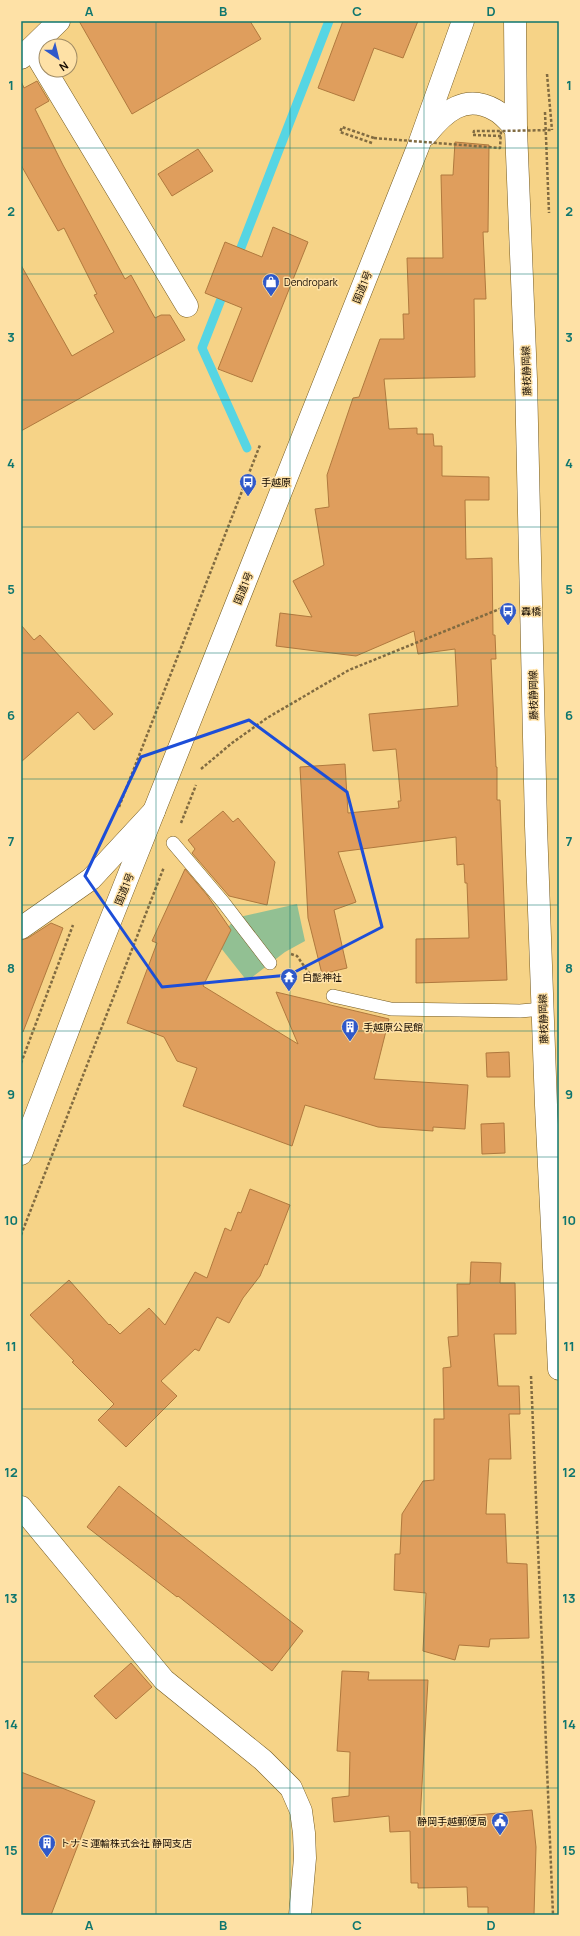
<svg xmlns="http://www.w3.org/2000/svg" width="580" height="1936" font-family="Manrope,'Noto Sans JP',sans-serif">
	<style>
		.green { fill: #92c093 }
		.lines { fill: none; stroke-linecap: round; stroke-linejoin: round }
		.stream { stroke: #56d5e3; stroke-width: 9 }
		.building { fill: #df9e5d; stroke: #b0793e }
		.lane-casing { stroke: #745a20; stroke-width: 14 }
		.street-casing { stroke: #745a20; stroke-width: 23 }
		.secondary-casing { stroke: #745a20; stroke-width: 23 }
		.highway-casing { stroke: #745a20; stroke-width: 23 }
		.path { stroke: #816b41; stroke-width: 2.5; stroke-dasharray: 3 2; stroke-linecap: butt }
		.lane { stroke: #fff; stroke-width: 13 }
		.street { stroke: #fff; stroke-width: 22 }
		.secondary { stroke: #fff; stroke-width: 22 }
		.highway { stroke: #fff; stroke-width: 22 }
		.path-bridge { stroke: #816b41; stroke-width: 2.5; stroke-dasharray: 3 2; stroke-linecap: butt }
		.marked { fill: none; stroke: #1d4ed8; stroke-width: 3; stroke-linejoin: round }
		.grid { fill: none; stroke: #0f766e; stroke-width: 1; stroke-opacity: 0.55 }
		.labels { text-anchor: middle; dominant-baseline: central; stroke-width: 3; stroke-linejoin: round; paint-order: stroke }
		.poi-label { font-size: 10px; fill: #140a00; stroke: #fee1a6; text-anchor: start }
		.street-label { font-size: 10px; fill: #140a00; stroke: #fee1a6 }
		.neatline { fill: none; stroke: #0f766e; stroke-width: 1.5 }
		.grid-label { font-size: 13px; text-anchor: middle; font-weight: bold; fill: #0f766e }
	</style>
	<rect width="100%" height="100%" fill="#f6d387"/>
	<polygon class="green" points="297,904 305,941 285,952 247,981 217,943 235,918"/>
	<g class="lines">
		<g class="stream">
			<polyline points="237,258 329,21"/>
			<polyline points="225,289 202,348 247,448"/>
		</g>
	</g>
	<g class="building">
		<polygon points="79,21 250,21 261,39 132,114"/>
		<polygon points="343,21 418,21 403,58 374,48 354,101 318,88"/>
		<polygon points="21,81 24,88 37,81 49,101 35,109 63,165 125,279 131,275 155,318 161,315 170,315 185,340 21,431 21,265 72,356 114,332 94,295 97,294 64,228 58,231 21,165"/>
		<polygon points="455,142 489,145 488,232 483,232 486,299 474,299 475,377 384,379 389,429 417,428 417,434 433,434 434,446 442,446 442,476 489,477 489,500 465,500 466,559 492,558 493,635 495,635 496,659 491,659 496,767 497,767 497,800 500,800 507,980 416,983 416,939 469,938 467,883 465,883 464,864 457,865 456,837 338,852 356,902 334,910 347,968 322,974 308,918 300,767 345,764 348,813 399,808 398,801 401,801 396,749 373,751 369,714 458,706 455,649 418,654 414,631 356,656 276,646 280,613 312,617 293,581 324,565 315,509 329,507 327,475 353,398 359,397 380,339 404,339 403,314 409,314 407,258 443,258 441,175 453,175"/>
		<polygon points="198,149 213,171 172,196 158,174"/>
		<polygon points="273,227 308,242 252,382 218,369 242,308 205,293 225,242 262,257"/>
		<polygon points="21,625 34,640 40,635 113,714 94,730 78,712 21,762"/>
		<polygon points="223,811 233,822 238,818 275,862 267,905 229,896 192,853 195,849 188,840"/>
		<polygon points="185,869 207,895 231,930 203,986 298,1044 276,992 389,1019 374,1079 468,1085 465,1129 433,1127 433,1131 378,1127 305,1105 292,1146 183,1106 197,1068 177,1061 164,1037 127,1023 157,943 152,941"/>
		<polygon points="51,923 63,928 23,1032 21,1031 21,940 28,938"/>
		<polygon points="509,1052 510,1077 487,1077 486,1053"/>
		<polygon points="504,1123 505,1153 482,1154 481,1124"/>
		<polygon points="250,1189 290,1205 267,1265 265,1264 260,1276 243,1298 229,1323 217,1317 199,1351 195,1349 161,1381 177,1396 126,1447 98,1420 114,1404 72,1362 74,1361 30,1315 69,1280 109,1325 110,1324 120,1334 149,1308 165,1325 195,1272 207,1278 225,1228 231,1231 238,1212 241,1213"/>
		<polygon points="471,1262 501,1263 500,1283 515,1283 516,1334 494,1334 498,1386 519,1386 520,1414 509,1414 511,1459 489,1459 486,1514 505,1514 507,1563 527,1564 529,1638 490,1639 489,1647 459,1645 455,1660 423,1651 426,1593 394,1590 395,1554 400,1554 402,1514 423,1481 434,1480 434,1419 444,1419 443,1368 451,1367 448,1337 458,1336 457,1284 470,1284"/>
		<polygon points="119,1486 303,1631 272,1671 178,1596 177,1597 87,1527"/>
		<polygon points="131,1663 152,1687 116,1719 94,1696"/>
		<polygon points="342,1671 369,1672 368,1680 428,1680 420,1820 532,1810 536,1847 534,1915 488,1915 488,1907 468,1907 467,1887 418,1888 418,1883 411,1883 410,1831 390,1832 389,1816 334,1822 332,1798 349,1796 350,1752 337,1751"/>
		<polygon points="21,1772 95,1801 51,1915 21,1915"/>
	</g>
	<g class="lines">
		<defs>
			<g id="lane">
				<polyline points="173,843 223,902 270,963"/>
				<polyline points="333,996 391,1009 520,1011 543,1009"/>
			</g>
			<g id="street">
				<polyline points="32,48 187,306"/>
				<polyline points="21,58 59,21"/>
				<polyline points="21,928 91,879 154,811"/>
				<polyline points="21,1507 164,1680 263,1760 291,1788 301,1811 304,1833 305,1858 300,1915"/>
			</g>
			<polyline id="secondary" points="515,21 516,129 526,379 536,826 546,1105 559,1369"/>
			<g id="highway">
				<path d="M426,135C444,112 465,93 495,110C503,114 510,123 516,129"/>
				<polyline points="21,1154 94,962 418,147 463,21"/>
			</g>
		</defs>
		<use href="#lane" class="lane-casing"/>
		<use href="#street" class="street-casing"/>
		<use href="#secondary" class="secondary-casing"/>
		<use href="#highway" class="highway-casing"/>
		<g class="path">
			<polyline points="547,74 552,130"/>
			<polyline points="545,112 549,213"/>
			<polyline points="372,143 340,132 342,127 374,138"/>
			<polyline points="201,769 232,743 267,718 349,670 502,608"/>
			<polyline points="119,807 260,445"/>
			<polyline points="181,823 196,785"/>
			<polyline points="291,954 297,956 316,983"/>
			<polyline points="21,1063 73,925"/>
			<polyline points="21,1235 164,867"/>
			<polyline points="531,1376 553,1915"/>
		</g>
		<use href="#lane" class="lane"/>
		<use href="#street" class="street"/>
		<use href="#secondary" class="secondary"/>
		<use href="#highway" class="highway"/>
		<g class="path-bridge">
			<polyline points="501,136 473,135 474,131 501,131"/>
			<polyline points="374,138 500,148 501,131 552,130"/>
		</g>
	</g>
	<path class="marked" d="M249,720L347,792L382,927L289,975L162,987L85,876L141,757Z"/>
	<path class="grid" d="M156,21V1915M290,21V1915M424,21V1915M21,148H559M21,274H559M21,400H559M21,527H559M21,653H559M21,779H559M21,905H559M21,1031H559M21,1157H559M21,1283H559M21,1409H559M21,1536H559M21,1662H559M21,1788H559"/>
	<defs>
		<symbol id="shop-pin" viewBox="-11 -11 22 30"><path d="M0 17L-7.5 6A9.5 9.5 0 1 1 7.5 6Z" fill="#3059c9" stroke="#fee1a6"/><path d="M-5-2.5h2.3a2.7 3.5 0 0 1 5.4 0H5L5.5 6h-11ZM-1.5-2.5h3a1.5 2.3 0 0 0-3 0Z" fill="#fff"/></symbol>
		<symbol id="bus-pin" viewBox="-11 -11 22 30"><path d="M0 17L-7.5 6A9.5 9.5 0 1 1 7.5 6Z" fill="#3059c9" stroke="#fee1a6"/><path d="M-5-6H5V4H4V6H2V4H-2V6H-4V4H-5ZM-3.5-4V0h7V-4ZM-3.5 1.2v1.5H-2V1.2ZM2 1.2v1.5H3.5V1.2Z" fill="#fff"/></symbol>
		<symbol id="temple-pin" viewBox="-11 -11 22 30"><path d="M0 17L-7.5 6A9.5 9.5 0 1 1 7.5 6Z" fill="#3059c9" stroke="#fee1a6"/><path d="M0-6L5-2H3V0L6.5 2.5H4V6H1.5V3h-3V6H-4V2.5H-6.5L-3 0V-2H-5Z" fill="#fff"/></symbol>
		<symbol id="building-pin" viewBox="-11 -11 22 30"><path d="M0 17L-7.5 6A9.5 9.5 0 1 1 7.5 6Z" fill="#3059c9" stroke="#fee1a6"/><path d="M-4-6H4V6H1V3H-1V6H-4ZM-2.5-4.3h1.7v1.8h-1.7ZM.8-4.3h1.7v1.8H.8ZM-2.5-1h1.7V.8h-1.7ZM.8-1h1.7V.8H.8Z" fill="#fff"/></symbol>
		<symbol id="civic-pin" viewBox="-11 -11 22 30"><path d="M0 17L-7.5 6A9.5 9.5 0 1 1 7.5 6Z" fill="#3059c9" stroke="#fee1a6"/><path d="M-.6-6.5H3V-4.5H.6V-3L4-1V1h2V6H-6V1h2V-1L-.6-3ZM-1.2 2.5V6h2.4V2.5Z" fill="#fff"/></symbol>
	</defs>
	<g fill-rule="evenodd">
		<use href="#shop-pin" x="261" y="272" width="20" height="27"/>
		<use href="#bus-pin" x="238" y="472" width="20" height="27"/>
		<use href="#bus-pin" x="498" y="601" width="20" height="27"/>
		<use href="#temple-pin" x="279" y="967" width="20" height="27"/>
		<use href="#building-pin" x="340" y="1017" width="20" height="27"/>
		<use href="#civic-pin" x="490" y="1811" width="20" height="27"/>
		<use href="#building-pin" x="37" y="1833" width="20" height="27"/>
	</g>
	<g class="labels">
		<g class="poi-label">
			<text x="284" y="282">Dendropark</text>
			<text x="261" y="482">手越原</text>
			<text x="521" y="611">轟橋</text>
			<text x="302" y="977">白髭神社</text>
			<text x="363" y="1027">手越原公民館</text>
			<text x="487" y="1821" text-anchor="end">静岡手越郵便局</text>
			<text x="60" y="1843">トナミ運輸株式会社 静岡支店</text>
		</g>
		<g class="street-label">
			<text transform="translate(362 287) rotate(-68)">国道1号</text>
			<text transform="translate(526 371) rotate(-92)">藤枝静岡線</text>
			<text transform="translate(243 588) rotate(-68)">国道1号</text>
			<text transform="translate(533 695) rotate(-91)">藤枝静岡線</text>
			<text transform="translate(124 889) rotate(-68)">国道1号</text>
			<text transform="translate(543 1019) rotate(-92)">藤枝静岡線</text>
		</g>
	</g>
	<rect width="580" height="1936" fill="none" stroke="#fee1a6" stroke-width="44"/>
	<g transform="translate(58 58) rotate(145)"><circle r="19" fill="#fee1a6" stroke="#a08b64"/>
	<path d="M0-3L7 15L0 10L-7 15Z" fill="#3059c9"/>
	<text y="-6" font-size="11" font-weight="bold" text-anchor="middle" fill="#140a00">N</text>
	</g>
	<rect x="22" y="22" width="536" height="1892" class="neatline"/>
	<g class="grid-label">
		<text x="89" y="16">A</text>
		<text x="223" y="16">B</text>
		<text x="357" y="16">C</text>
		<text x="491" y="16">D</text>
		<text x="11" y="90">1</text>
		<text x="569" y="90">1</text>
		<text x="11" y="216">2</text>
		<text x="569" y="216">2</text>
		<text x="11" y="342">3</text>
		<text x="569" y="342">3</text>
		<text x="11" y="468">4</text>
		<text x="569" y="468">4</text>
		<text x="11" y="594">5</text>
		<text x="569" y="594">5</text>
		<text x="11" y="720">6</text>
		<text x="569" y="720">6</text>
		<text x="11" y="846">7</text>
		<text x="569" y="846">7</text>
		<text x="11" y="973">8</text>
		<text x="569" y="973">8</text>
		<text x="11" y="1099">9</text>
		<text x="569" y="1099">9</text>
		<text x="11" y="1225">10</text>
		<text x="569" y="1225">10</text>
		<text x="11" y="1351">11</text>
		<text x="569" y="1351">11</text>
		<text x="11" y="1477">12</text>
		<text x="569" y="1477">12</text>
		<text x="11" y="1603">13</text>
		<text x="569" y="1603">13</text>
		<text x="11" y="1729">14</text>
		<text x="569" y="1729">14</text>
		<text x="11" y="1855">15</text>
		<text x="569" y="1855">15</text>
		<text x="89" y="1930">A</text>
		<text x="223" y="1930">B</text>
		<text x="357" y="1930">C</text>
		<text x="491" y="1930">D</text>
	</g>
</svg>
